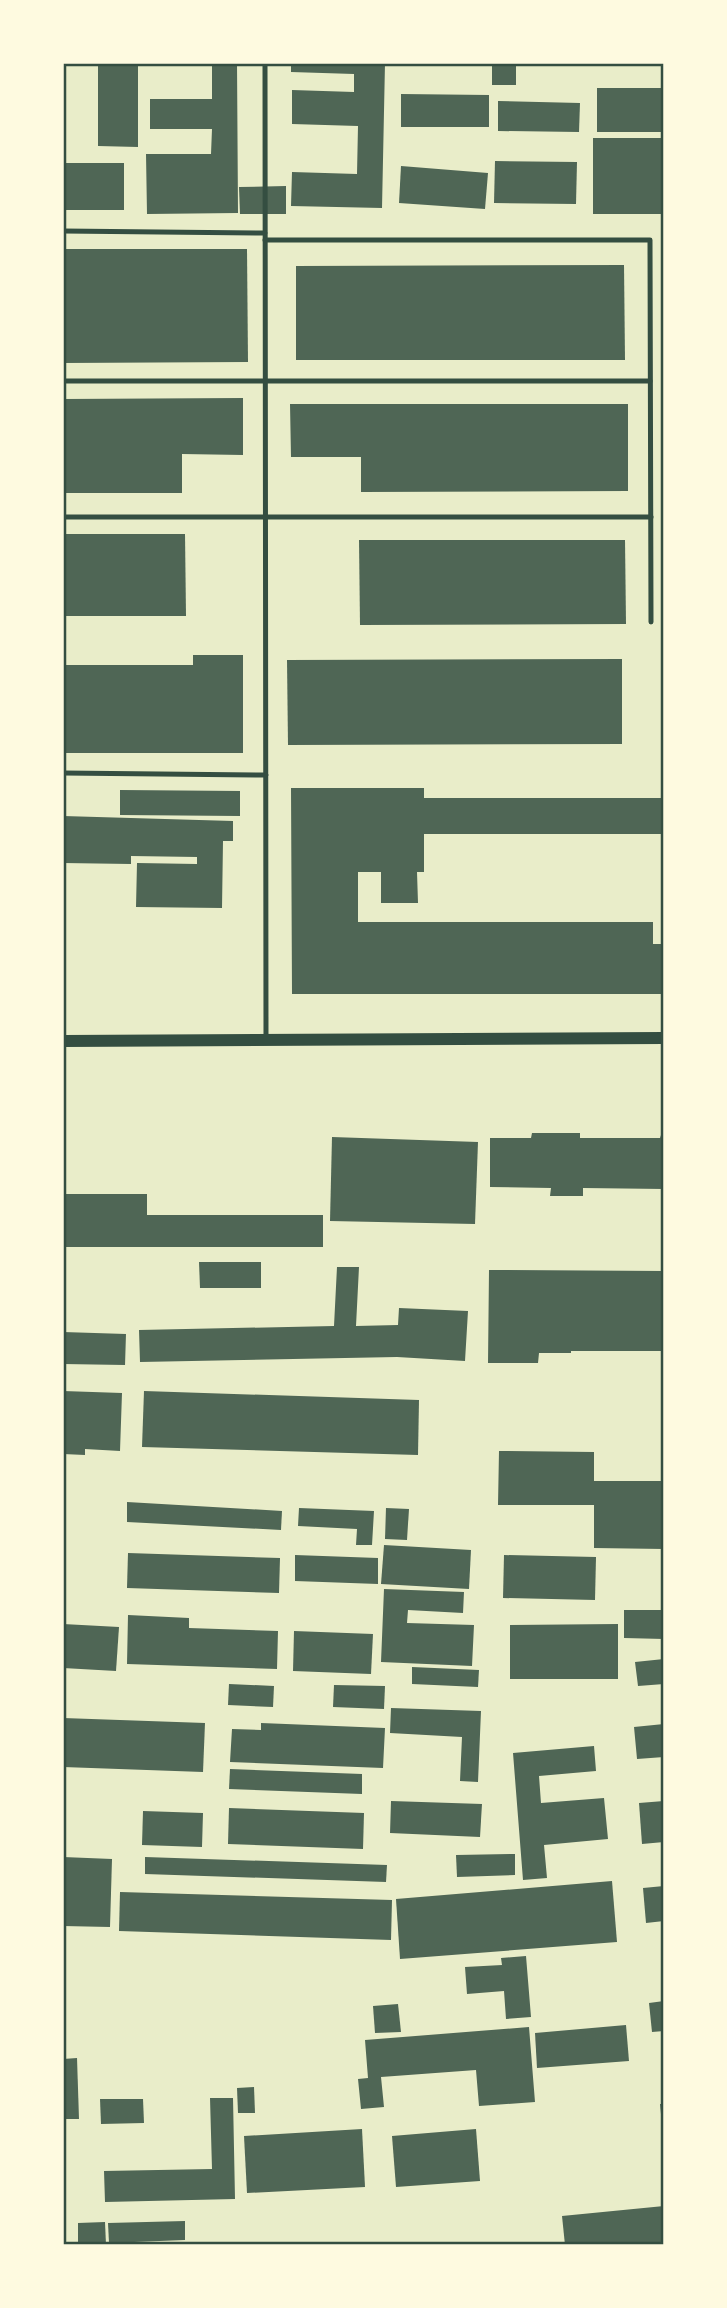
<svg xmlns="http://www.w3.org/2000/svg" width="727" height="2308" font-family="'Fira Sans Condensed',sans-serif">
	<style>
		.building { fill: #4f6655 }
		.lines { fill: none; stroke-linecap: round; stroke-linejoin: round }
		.service { stroke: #344e41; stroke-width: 5 }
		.tertiary { stroke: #344e41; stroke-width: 12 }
		.neatline { fill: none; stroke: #344e41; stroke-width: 2.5 }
	</style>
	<rect width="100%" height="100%" fill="#e9edc9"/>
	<g class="building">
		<polygon points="98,63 138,63 138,147 98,146"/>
		<polygon points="212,63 237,63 238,213 147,214 146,154 211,154 212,129 150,129 150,99 212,99"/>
		<polygon points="291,63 385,63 382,208 291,206 292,172 357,174 358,126 292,124 292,90 354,92 354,74 291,72"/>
		<rect x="492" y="63" width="24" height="22"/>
		<polygon points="599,63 664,63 664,66 599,65"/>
		<rect x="597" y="88" width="67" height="44"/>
		<polygon points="401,94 489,95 489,127 401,127"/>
		<polygon points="498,101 580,103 579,132 498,131"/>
		<rect x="593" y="138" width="71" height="76"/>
		<polygon points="495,161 577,162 576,204 494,203"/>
		<rect x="63" y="163" width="61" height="47"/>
		<polygon points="401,166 488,173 485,209 399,203"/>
		<polygon points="286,186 286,214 240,214 239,187"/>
		<polygon points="63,249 247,249 248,362 63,363"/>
		<polygon points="624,265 625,360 296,360 296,266"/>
		<polygon points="243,398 243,455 182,454 182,493 63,493 63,399"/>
		<polygon points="290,404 628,404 628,491 361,492 361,457 291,457"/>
		<polygon points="63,534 185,534 186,616 63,616"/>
		<polygon points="359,540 625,540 626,624 360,625"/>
		<polygon points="193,655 243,655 243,753 63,753 63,665 193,665"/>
		<polygon points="622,659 622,744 288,745 287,660"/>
		<polygon points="291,788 424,788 424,798 661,798 661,834 424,834 424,872 417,872 418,903 381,903 381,872 358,872 358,922 653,922 653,944 664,944 664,994 292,994"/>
		<polygon points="120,790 240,791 240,816 120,815"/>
		<polygon points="63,816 233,821 233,841 223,841 222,908 136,907 137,863 197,864 197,857 131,856 131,864 63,863"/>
		<polygon points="532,1133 580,1133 580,1138 660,1138 661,1135 664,1135 664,1189 583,1188 583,1196 550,1196 551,1188 490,1187 490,1138 531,1138"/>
		<polygon points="332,1137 478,1142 475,1224 330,1221"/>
		<polygon points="63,1194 147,1194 147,1215 323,1215 323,1247 63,1247"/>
		<polygon points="199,1262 261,1262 261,1288 200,1288"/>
		<polygon points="337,1267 359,1267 356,1326 398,1325 399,1308 468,1311 465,1361 397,1357 140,1362 139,1330 334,1326"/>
		<polygon points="489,1270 664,1271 664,1351 571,1351 571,1353 539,1353 538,1363 488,1363"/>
		<polygon points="63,1332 126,1334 125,1365 63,1364"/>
		<polygon points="63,1391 122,1393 120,1451 85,1449 85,1455 63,1454"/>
		<polygon points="144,1391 419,1400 418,1455 142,1447"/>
		<polygon points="499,1451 594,1452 594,1481 664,1481 664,1549 594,1548 594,1505 498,1505"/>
		<polygon points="127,1502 282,1511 281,1530 127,1522"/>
		<polygon points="299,1508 374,1511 372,1545 356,1545 357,1529 298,1526"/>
		<polygon points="386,1508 409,1509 407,1540 385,1539"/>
		<polygon points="384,1545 471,1550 469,1589 381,1584"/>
		<polygon points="128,1553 280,1558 279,1593 127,1588"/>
		<polygon points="295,1555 378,1558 378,1584 295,1581"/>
		<polygon points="504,1555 596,1557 595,1600 503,1598"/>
		<polygon points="384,1589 464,1592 463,1613 408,1610 407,1623 474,1625 472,1666 381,1662"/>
		<polygon points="624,1610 664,1610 664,1639 624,1638"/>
		<polygon points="128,1615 189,1618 189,1628 278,1631 277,1669 127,1664"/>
		<polygon points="63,1624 119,1627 116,1671 63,1668"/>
		<polygon points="618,1624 618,1679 510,1679 510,1625"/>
		<polygon points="294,1631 373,1634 371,1674 293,1671"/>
		<polygon points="664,1659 664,1684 638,1686 635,1662"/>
		<polygon points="412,1667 479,1670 478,1687 412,1684"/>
		<polygon points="229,1684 274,1686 273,1707 228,1705"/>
		<polygon points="334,1685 385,1686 384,1709 333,1707"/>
		<polygon points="391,1708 481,1711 478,1782 460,1781 462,1737 390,1733"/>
		<polygon points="63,1718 205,1723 203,1772 63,1767"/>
		<polygon points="261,1723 385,1728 383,1768 230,1762 232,1729 261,1730"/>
		<polygon points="664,1724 664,1757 637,1759 634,1727"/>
		<polygon points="594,1746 596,1771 539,1776 541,1803 604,1798 608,1839 544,1845 547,1878 523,1880 513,1753"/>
		<polygon points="230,1769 362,1774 362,1794 229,1789"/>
		<polygon points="391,1801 482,1804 480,1837 390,1833"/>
		<polygon points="664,1801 664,1842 642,1844 639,1803"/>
		<polygon points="229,1808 364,1813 363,1849 228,1844"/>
		<polygon points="143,1811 203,1813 202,1847 142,1845"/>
		<polygon points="515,1854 515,1875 457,1877 456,1855"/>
		<polygon points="63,1857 112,1859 110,1927 63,1926"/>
		<polygon points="145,1857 387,1865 386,1882 145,1874"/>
		<polygon points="612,1881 617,1942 400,1959 396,1899"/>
		<polygon points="664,1886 664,1921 646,1923 643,1888"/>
		<polygon points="120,1892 392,1900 391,1940 119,1931"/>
		<polygon points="526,1956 531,2017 506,2019 504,1991 467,1994 465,1967 502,1965 501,1958"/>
		<polygon points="664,2001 664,2031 652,2032 649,2003"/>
		<polygon points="398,2004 401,2032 375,2033 373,2006"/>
		<polygon points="626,2025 629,2061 537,2068 535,2033"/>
		<polygon points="529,2027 535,2102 479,2106 476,2070 381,2077 384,2107 361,2109 358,2079 368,2078 365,2040"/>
		<polygon points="77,2058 79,2119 63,2119 63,2059"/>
		<polygon points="254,2087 255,2113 238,2113 237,2088"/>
		<polygon points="210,2098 233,2098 235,2199 105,2202 104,2171 212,2169"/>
		<polygon points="100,2099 143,2099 144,2123 101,2124"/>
		<polygon points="660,2104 664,2104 664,2124 662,2124"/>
		<polygon points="362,2129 365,2187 247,2193 244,2136"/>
		<polygon points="476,2129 480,2181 396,2187 392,2136"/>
		<polygon points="664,2206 664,2245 565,2245 562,2216"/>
		<polygon points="185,2221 185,2240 109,2243 108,2223"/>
		<polygon points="105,2222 106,2245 78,2245 78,2223"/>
	</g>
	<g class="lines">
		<g class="service">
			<polyline points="265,63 266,1040"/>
			<polyline points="63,231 265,233"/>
			<polyline points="265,240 650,240 651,622"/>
			<polyline points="63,381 650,381"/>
			<polyline points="63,517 651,517"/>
			<polyline points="63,773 266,775"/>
		</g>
		<polyline class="tertiary" points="63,1041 664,1038"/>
	</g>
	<rect width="727" height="2308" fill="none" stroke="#fefae0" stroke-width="130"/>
	<rect x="65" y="65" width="597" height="2178" class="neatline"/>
</svg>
